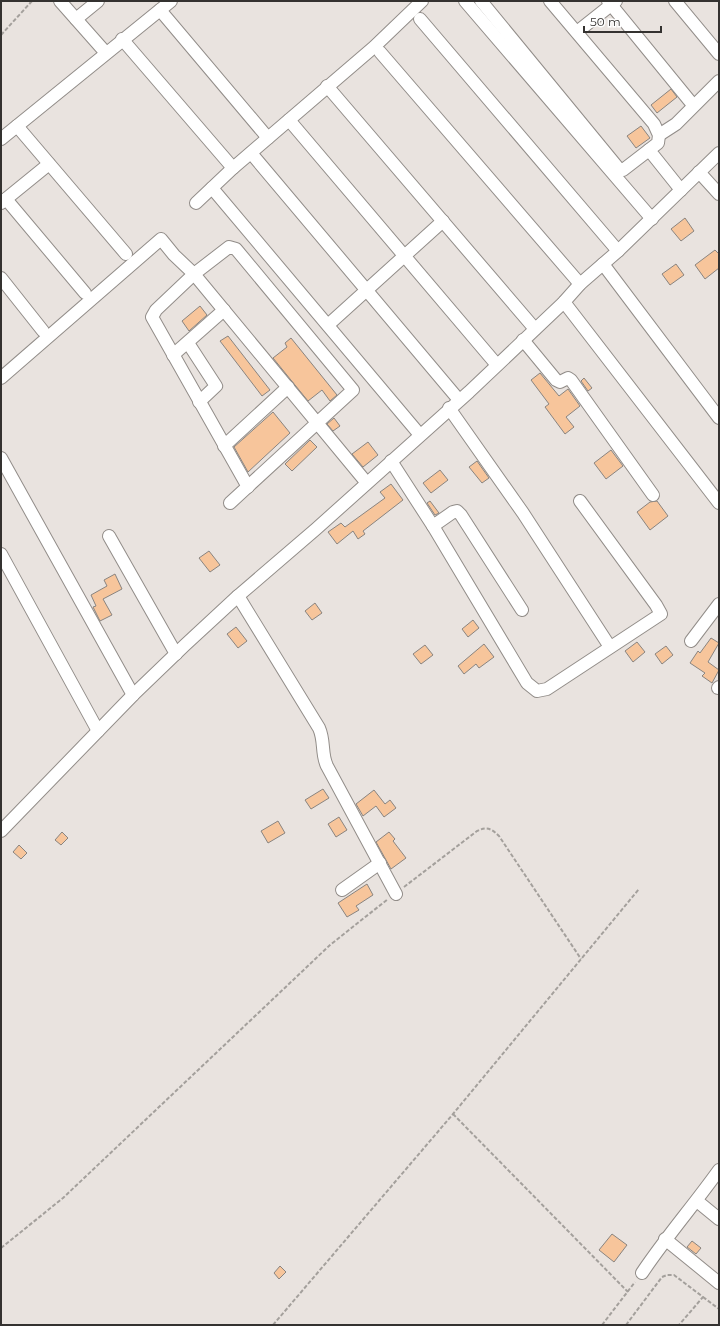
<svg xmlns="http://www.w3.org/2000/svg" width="720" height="1326" font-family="Montserrat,sans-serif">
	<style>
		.building { fill: #f7c59b; stroke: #898480 }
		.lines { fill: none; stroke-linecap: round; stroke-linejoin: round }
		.street-casing { stroke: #928d89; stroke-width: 14 }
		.path { stroke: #a4a09c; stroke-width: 2; stroke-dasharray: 4 2; stroke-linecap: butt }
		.street { stroke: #fff; stroke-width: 12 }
	</style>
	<rect width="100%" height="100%" fill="#e9e3df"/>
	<g class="building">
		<polygon points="671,89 677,97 657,113 651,105"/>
		<polygon points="641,126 650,138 636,148 627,136"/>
		<polygon points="685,218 694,231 681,241 671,229"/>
		<polygon points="715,250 719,254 719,268 705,279 695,265"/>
		<polygon points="676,264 684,275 670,285 662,274"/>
		<polygon points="200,306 207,315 189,331 182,321"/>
		<polygon points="228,336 270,390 262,396 220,341"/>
		<polygon points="291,338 337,395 330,401 322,390 308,401 273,358 287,347 285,343"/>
		<polygon points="540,373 559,396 568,389 580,406 566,417 574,427 565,434 545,407 549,404 531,380"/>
		<polygon points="584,378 592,388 588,391 581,381"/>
		<polygon points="273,412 290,433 248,472 234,447"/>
		<polygon points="334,418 340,426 333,431 327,424"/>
		<polygon points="310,440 317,447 292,471 285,464"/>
		<polygon points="368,442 378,455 363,467 352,454"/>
		<polygon points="611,450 623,466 606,479 594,463"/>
		<polygon points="477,461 489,478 482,483 469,467"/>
		<polygon points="440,470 448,480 431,493 423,483"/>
		<polygon points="391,484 403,500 363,531 365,534 358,539 353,531 337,544 328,532 341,523 345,527 385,498 380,492"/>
		<polygon points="430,501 439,513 435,515 427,503"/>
		<polygon points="657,501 668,516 650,530 637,512 650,502"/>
		<polygon points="209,551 220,565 210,572 199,558"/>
		<polygon points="115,574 122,589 103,599 112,615 100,621 93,607 96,606 91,595 107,586 104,580"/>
		<polygon points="315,603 322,613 312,620 305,611"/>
		<polygon points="473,620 479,628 468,637 462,629"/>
		<polygon points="236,627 247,641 238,648 227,634"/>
		<polygon points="711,638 719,643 708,662 719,670 712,683 702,676 705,673 690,663 698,651 700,653"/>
		<polygon points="637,642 645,652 633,662 625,651"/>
		<polygon points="484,644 494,657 479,668 476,664 464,674 458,666"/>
		<polygon points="425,645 433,655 421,664 413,654"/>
		<polygon points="666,646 673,655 662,664 655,654"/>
		<polygon points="323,789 329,798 311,809 305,800"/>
		<polygon points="374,790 385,804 390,800 396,808 384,817 376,806 363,816 356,804"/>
		<polygon points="339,817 347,830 336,837 328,824"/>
		<polygon points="278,821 285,833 268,843 261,831"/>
		<polygon points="62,832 68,838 61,845 55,840"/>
		<polygon points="389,832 395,839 393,841 406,858 391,869 376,842"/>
		<polygon points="19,845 27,853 21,859 13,852"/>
		<polygon points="367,884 373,895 356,906 359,910 347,917 338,903"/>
		<polygon points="612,1234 627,1245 614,1262 599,1250"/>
		<polygon points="692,1241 701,1248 696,1254 687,1247"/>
		<polygon points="280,1266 286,1272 279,1279 274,1273"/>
	</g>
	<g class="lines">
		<defs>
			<g id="street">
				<polyline points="60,1 106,53"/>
				<polyline points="465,1 652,219"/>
				<polyline points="481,1 619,169 623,170 649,150"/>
				<polyline points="550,1 654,124 659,135 658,143 649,150 681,190"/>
				<polyline points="608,1 693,105"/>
				<polyline points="675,1 719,54"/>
				<polyline points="160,10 268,138"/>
				<polyline points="76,19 98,1"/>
				<polyline points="420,19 618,251"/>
				<polyline points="577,32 616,1"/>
				<polyline points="122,39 233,168"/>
				<polyline points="380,52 580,284"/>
				<polyline points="327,86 535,329"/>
				<polyline points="289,120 497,365"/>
				<polyline points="17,126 126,254"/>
				<polyline points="659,135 676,124 719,81"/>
				<polyline points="1,139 171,1"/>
				<polyline points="251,153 459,400"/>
				<polyline points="699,172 719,194"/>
				<polyline points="212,188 420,435"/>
				<polyline points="6,199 85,293"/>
				<polyline points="1,203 49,164"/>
				<polyline points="196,203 233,168 374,47 422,1"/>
				<polyline points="603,264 719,418"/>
				<polyline points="1,278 43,331"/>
				<polyline points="564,302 719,503"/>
				<polyline points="328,325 443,221"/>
				<polyline points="523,340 556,380 560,382 568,378 571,380 653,495"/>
				<polyline points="188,343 216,386 199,402"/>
				<polyline points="173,355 224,310"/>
				<polyline points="1,378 161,239 174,255 194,274 156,310 152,317 248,487"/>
				<polyline points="449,408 523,513 610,647"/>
				<polyline points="224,446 288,387"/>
				<polyline points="1,458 133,695"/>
				<polyline points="391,461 433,526 527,683 537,691 547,689 661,614 656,605 580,501"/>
				<polyline points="230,503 353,390 236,249 229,247 194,274 366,482"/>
				<polyline points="433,526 453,512 457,511 461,515 522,610"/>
				<polyline points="109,536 176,654"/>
				<polyline points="1,554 98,731"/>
				<path d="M238,596L319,728C325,741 321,754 327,766L396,894"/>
				<polyline points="691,641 719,604"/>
				<polyline points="718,688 719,687"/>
				<polyline points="1,831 133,695 185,645 238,596 316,529 469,392 564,302 580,284 618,251 719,153"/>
				<polyline points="342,890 380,863"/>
				<polyline points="697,1201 719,1219"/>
				<polyline points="665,1239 719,1283"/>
				<path d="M642,1273C666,1237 694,1205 719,1170"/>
			</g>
		</defs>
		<use href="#street" class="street-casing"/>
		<g class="path">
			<polyline points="1,35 32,1"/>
			<path d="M404,887L477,831C487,826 492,829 499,836L581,959"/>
			<polyline points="453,1114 628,1292"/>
			<polyline points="1,1248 63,1198 330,945 388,899"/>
			<polyline points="703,1297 719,1309"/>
			<polyline points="273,1325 453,1114 639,889"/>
			<polyline points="602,1325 635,1282"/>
			<polyline points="626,1325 662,1277 667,1275 674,1275 703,1297 679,1325"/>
		</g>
		<use href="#street" class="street"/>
	</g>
	<rect width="720" height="1326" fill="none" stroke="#343230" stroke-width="4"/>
	<path d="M584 26v6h77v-6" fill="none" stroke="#343230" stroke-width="2"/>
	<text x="590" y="26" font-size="12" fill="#343230" stroke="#ffffff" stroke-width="3" paint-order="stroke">50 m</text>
</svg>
